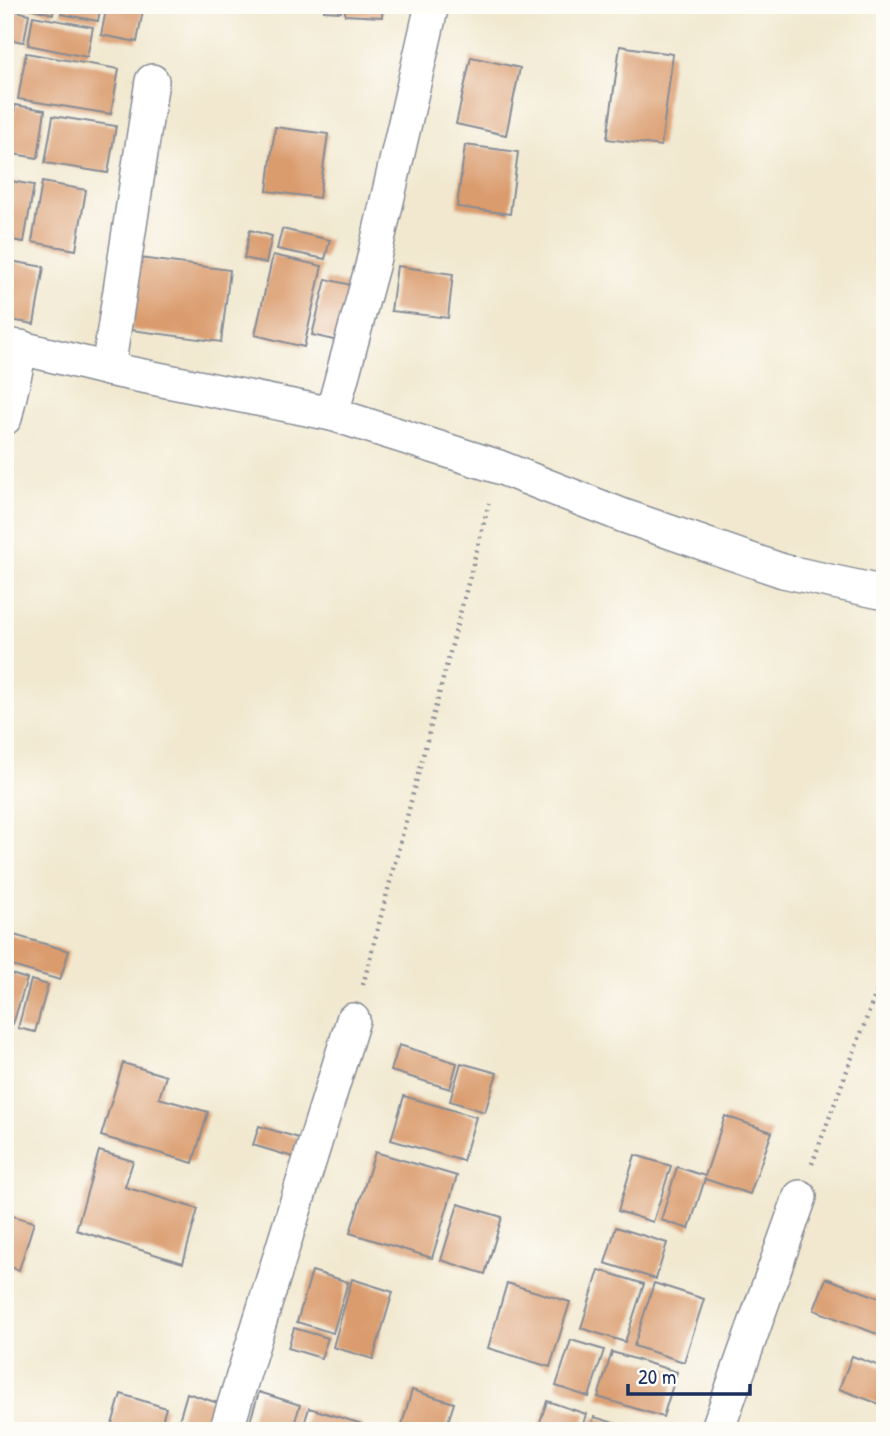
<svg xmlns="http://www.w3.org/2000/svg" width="890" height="1436" font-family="'Patrick Hand',sans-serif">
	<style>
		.building { fill: #da9b6d }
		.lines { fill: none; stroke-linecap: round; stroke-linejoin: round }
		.street-casing { stroke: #868c96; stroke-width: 36 }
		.path { stroke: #868c96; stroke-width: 4.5; stroke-dasharray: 2 5; stroke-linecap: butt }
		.street { stroke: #fff; stroke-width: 33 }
	</style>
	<rect width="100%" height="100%" fill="#fdfcf7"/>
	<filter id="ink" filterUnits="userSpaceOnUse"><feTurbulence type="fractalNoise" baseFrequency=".0143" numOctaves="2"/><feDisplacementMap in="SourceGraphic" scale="14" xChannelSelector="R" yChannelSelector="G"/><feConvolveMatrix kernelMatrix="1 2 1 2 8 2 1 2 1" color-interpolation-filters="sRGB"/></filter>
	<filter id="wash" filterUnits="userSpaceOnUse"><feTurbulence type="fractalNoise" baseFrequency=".00686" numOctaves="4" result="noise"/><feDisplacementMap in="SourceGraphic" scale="28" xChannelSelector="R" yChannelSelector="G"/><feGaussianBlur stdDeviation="1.57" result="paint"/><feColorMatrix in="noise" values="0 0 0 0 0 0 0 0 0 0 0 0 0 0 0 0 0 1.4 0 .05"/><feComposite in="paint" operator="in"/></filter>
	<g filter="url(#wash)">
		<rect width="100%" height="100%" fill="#f1e8cf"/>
		<g id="blocks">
			<g class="building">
				<polygon points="17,5 55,5 53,14"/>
				<polygon points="63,5 101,5 98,21 61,14"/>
				<polygon points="107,5 144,5 137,42 101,35"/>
				<polygon points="324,5 342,5 341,12 324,11"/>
				<polygon points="345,5 383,5 382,17 345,15"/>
				<polygon points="8,9 29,14 24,42 5,39 5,21"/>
				<polygon points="33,16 93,27 87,57 28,45"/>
				<polygon points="620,46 673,54 661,146 607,139"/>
				<polygon points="26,53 119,69 111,114 18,99"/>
				<polygon points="471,57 520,68 506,135 456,124"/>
				<polygon points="15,105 45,110 38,158 7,153"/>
				<polygon points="53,116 116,126 108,173 45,163"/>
				<polygon points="275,127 328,134 319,198 267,191"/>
				<polygon points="465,145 518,152 510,214 457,207"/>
				<polygon points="5,180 34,185 24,242 5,239"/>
				<polygon points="42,182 86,190 76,250 32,242"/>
				<polygon points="282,229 330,240 325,259 277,249"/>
				<polygon points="250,230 272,236 266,263 244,258"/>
				<polygon points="273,255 322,266 304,347 255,335"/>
				<polygon points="140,258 230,270 221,342 131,330"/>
				<polygon points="5,260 44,267 34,324 5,319"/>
				<polygon points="397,266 453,274 448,318 391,311"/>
				<polygon points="326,279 351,285 338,341 312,335"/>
				<polygon points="7,933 69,951 60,980 5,964 5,940"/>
				<polygon points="5,972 27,979 13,1024 5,1021"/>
				<polygon points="31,980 48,985 35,1032 18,1028"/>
				<polygon points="399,1045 457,1063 450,1089 391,1071"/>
				<polygon points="123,1063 166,1076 159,1098 208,1112 193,1163 101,1136"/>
				<polygon points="461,1063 497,1073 485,1112 450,1101"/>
				<polygon points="404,1096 476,1117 463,1161 391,1140"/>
				<polygon points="725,1116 772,1132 750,1194 705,1179 689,1229 661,1220 677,1167 705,1176"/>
				<polygon points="259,1126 302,1139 296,1158 253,1145"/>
				<polygon points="99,1151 133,1161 125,1187 198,1209 183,1263 76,1230"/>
				<polygon points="375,1152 457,1176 432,1258 350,1233"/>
				<polygon points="635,1155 671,1166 653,1222 618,1211"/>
				<polygon points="458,1204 502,1217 485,1274 441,1260"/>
				<polygon points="5,1214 34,1222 19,1270 5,1265"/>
				<polygon points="616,1227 667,1243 656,1279 605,1263"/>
				<polygon points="599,1270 644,1284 625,1342 581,1328"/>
				<polygon points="312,1271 348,1282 333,1333 297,1322"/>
				<polygon points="826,1278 885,1300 885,1337 814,1310"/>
				<polygon points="352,1279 393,1292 373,1359 333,1347"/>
				<polygon points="507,1283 570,1302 550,1367 488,1348"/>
				<polygon points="654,1283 704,1299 684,1362 634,1346"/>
				<polygon points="294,1328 328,1338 321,1358 288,1348"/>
				<polygon points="571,1340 604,1350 589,1397 556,1386"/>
				<polygon points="612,1352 677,1372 663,1417 598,1397"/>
				<polygon points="852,1356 885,1368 885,1406 839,1389"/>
				<polygon points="412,1390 454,1403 445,1431 400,1431"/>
				<polygon points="259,1392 300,1405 292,1431 247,1431"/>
				<polygon points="187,1393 221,1404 213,1431 176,1431"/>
				<polygon points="121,1394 166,1408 159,1431 110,1431"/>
				<polygon points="547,1401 586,1414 581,1431 537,1431"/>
				<polygon points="309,1408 362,1424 360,1431 302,1431"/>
				<polygon points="594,1417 624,1426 623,1431 590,1431"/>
			</g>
		</g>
	</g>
	<g filter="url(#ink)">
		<use href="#blocks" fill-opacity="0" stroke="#868c96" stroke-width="2"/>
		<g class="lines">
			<defs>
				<g id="street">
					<polyline points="5,344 108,369 332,414 499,467 624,516 783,571 885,593"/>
					<polyline points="108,369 152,81"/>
					<polyline points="332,414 372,266 432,5"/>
					<polyline points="5,418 21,347"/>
					<polyline points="226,1431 353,1020"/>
					<polyline points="717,1431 800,1197"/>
				</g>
			</defs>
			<use href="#street" class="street-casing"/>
			<g class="path">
				<polyline points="363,985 489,503"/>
				<polyline points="812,1164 885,969"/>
			</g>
			<use href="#street" class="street"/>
		</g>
	</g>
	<rect width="890" height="1436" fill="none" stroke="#fdfcf7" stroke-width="28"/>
	<path d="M628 1384v10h122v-10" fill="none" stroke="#1b2f5e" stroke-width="3.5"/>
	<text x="638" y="1384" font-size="21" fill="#1b2f5e" stroke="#fdfcf7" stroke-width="5" paint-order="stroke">20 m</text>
</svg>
